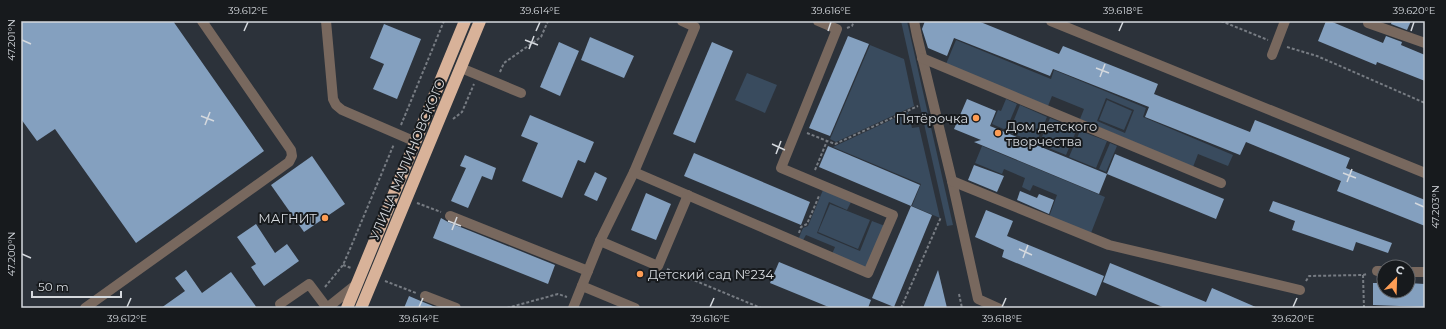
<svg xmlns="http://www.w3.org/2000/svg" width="1446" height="329" font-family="Montserrat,sans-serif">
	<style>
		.green { fill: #394b5e; fill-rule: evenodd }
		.building { fill: #84a0bf }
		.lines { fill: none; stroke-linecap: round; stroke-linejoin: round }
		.path { stroke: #777c83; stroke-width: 2; stroke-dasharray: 3 2; stroke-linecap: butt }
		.minor { stroke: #78685e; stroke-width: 10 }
		.highway { stroke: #d8b299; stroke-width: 12 }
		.ticks { fill: none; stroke: #d5d9de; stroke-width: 1.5 }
		.poi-dot { fill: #fd9d55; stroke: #171a1d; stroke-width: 1.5 }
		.labels { text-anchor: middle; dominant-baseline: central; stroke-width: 4; stroke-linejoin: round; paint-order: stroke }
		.poi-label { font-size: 13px; fill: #d5d9de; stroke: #171a1d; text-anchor: end }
		.street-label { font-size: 13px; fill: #d5d9de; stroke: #171a1d }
		.neatline { fill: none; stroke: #d5d9de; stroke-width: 1.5 }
		.ticks-label { font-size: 10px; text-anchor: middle; fill: #d5d9de }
	</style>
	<rect width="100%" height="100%" fill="#2c323a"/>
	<g class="green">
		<polygon points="901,21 907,21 953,225 947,226"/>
		<path d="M956,40L1051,79L1054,70L1146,108L1143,117L1233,155L1228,166L1198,154L1193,167L1080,119L1084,109L1052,96L1048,106L946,64ZM1106,98L1134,110L1125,133L1097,121Z"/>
		<polygon points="870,45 904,59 914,106 836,142 830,139"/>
		<polygon points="747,73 777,85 765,113 735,100"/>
		<polygon points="1006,99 1017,104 1006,130 992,124 998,110 1001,111"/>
		<polygon points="1107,100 1132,111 1124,130 1099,120"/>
		<polygon points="1020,105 1047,117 1036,143 1009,132"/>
		<polygon points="908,112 912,128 919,127 940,218 912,206 921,184 833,147"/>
		<polygon points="1050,118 1077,129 1066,155 1039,144"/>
		<polygon points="1080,131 1107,141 1096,168 1069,157"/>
		<polygon points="1110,143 1117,146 1106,172 1099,169"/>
		<polygon points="982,146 1105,197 1091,233 1049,217 1057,195 1033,185 1030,191 1022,187 1025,178 1004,169 1002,174 975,163"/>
		<polygon points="823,190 851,202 847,210 829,202 817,233 860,251 872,221 885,226 867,269 832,254 835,247 806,235 802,242 798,240 803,228 808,226"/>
		<polygon points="830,204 870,220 858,249 818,232"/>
	</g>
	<g class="building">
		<polygon points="21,21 173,21 264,151 136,243 55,129 37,141 21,119"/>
		<polygon points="925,21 978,21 1059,54 1063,46 1158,84 1154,94 1250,132 1255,120 1350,158 1346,168 1425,200 1425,226 1337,191 1341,181 1246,142 1240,155 1145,117 1149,107 1053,69 1050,76 954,38 947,56 928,48 922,29"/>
		<polygon points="1326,21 1330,21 1383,43 1386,36 1402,42 1401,45 1425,55 1425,81 1377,62 1376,65 1318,41"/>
		<polygon points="1392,21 1411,21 1407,30 1391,24"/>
		<polygon points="384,24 421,39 397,99 373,89 384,64 370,58"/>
		<polygon points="848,36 869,44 830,136 809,128"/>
		<polygon points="590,37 634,56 624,78 581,60"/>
		<polygon points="559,42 579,51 560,96 540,87"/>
		<polygon points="712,42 733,51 695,143 673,134"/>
		<polygon points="967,99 996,111 990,126 1107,174 1099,194 974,142 981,140 954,129"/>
		<polygon points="530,115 594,142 585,163 578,160 562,198 522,181 538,143 521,136"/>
		<polygon points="828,146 920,185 911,206 819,167"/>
		<polygon points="694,153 810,202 801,225 684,176"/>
		<polygon points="1115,154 1224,199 1216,219 1107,174"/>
		<polygon points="465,155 496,168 492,180 482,176 468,208 451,201 466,168 460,166"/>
		<polygon points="312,156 345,204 304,232 271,185"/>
		<polygon points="974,165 1004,176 997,192 968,180"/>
		<polygon points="595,172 607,178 597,201 584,195"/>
		<polygon points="1020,191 1037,198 1039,194 1054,200 1049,214 1017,200"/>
		<polygon points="646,193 671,204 656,240 631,230"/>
		<polygon points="1273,201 1392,243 1388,253 1356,242 1353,251 1292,230 1295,221 1269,211"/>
		<polygon points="911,206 932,215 894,307 872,298"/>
		<polygon points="986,210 1013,221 1007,236 1104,276 1096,296 1002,257 1004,250 975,237"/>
		<polygon points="441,218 448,222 555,265 548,284 433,238"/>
		<polygon points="256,224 275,253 287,244 299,261 264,286 251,267 256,264 237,237"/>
		<polygon points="779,262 871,300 868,308 831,308 770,283"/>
		<polygon points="1110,263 1206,302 1212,288 1258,308 1165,308 1103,282"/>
		<polygon points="186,270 202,293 231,272 257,308 161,308 185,291 175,278"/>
		<polygon points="938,270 947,308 923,308"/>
		<polygon points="1373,283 1384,283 1384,291 1408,291 1408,283 1425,284 1425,307 1373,305"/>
		<polygon points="409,296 423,302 438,308 404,308"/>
	</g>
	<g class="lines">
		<g class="path">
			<polyline points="1221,21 1268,40"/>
			<polyline points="847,28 852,26 854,21"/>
			<polyline points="1287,47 1317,56 1425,103"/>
			<polyline points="500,72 504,63 541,37 548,21"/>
			<polyline points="453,119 462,112 474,84"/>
			<polyline points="401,125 444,21"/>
			<polyline points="807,133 835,144 918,106"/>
			<polyline points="815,170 827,141"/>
			<polyline points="417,203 441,212"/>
			<polyline points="799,233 801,227 807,224 819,196"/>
			<polyline points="343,265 351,268"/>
			<polyline points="667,269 761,308"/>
			<polyline points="1363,275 1364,308"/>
			<polyline points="385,281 416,293"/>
			<polyline points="1306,281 1309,276 1363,275 1367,274"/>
			<polyline points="325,287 343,265 350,249 394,144"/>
			<polyline points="959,294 962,308"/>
			<polyline points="507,308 558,294 567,297"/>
			<polyline points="901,308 941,217"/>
		</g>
		<g class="minor">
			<polyline points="326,21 333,99 336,105 342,110 416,142"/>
			<polyline points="914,21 917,36 952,181 978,299 998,308"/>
			<polyline points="1051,21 1425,173"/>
			<polyline points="1368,23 1425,43"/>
			<polyline points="1272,55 1285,21"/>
			<polyline points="922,58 1221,183"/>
			<polyline points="461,68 521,93"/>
			<polyline points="634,172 868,273 893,215 781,168 837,29 818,21"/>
			<polyline points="952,181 1109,245 1300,290"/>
			<polyline points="450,216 588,271"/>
			<polyline points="600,241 658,266 688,195"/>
			<polyline points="1377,271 1384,271"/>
			<polyline points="1408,272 1425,272"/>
			<polyline points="582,286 635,308"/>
			<polyline points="425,296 456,308"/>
			<polyline points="280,304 309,284 327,308"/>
			<polyline points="85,308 289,162 292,156 291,150 202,21"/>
			<polyline points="327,308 357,284"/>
			<polyline points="573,308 600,241 634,172 695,27 682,21"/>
		</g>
		<g class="highway">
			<polyline points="347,308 465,21"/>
			<polyline points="361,308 480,21"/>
		</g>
	</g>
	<path class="ticks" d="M244,31L248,22M536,31L540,22M828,31L831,22M1119,31L1123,22M1411,31L1414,22M22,40L31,44M525,40L538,45M529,49L534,36M1096,68L1109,73M1100,77L1105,64M201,116L214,121M205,125L210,112M772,144L785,150M776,154L781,141M1343,173L1356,178M1347,182L1352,169M1415,203L1424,207M448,221L461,226M452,230L457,217M1019,249L1032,255M22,254L31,258M1023,258L1028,245M127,307L131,298M419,307L423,298M710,307L714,298M1002,307L1006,298M1293,307L1297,298"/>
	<g class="poi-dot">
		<circle cx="976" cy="118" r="4"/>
		<circle cx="998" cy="133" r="4"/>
		<circle cx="325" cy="218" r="4"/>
		<circle cx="640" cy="274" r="4"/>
	</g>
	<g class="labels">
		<g class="poi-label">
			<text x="968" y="118">Пятёрочка</text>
			<text x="1006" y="126" text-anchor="start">Дом детского<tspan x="1006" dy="15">творчества</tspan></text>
			<text x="317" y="218">МАГНИТ</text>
			<text x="648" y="274" text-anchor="start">Детский сад №234</text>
		</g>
		<g class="street-label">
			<text transform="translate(407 159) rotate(-67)">УЛИЦА МАЛИНОВСКОГО</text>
		</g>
	</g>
	<rect width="1446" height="329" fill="none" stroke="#171a1d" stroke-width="44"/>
	<g transform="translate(1396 279) rotate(23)"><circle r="19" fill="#171a1d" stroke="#63666a"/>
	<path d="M0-3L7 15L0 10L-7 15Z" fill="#fd9d55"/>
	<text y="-6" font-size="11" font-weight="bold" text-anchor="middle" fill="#d5d9de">С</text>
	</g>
	<path d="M32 291v6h89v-6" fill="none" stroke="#d5d9de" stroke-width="2"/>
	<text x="38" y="291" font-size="12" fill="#d5d9de" stroke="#171a1d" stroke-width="3" paint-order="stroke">50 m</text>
	<rect x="22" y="22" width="1402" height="285" class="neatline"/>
	<g class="ticks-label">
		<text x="248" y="14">39.612°E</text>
		<text x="540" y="14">39.614°E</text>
		<text x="831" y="14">39.616°E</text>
		<text x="1123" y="14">39.618°E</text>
		<text x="1414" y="14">39.620°E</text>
		<text transform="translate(11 40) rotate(-90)" y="4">47.201°N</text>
		<text transform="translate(1435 207) rotate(-90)" y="4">47.203°N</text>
		<text transform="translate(11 254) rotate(-90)" y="4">47.200°N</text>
		<text x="127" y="322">39.612°E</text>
		<text x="419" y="322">39.614°E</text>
		<text x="710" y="322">39.616°E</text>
		<text x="1002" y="322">39.618°E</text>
		<text x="1293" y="322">39.620°E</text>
	</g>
</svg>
